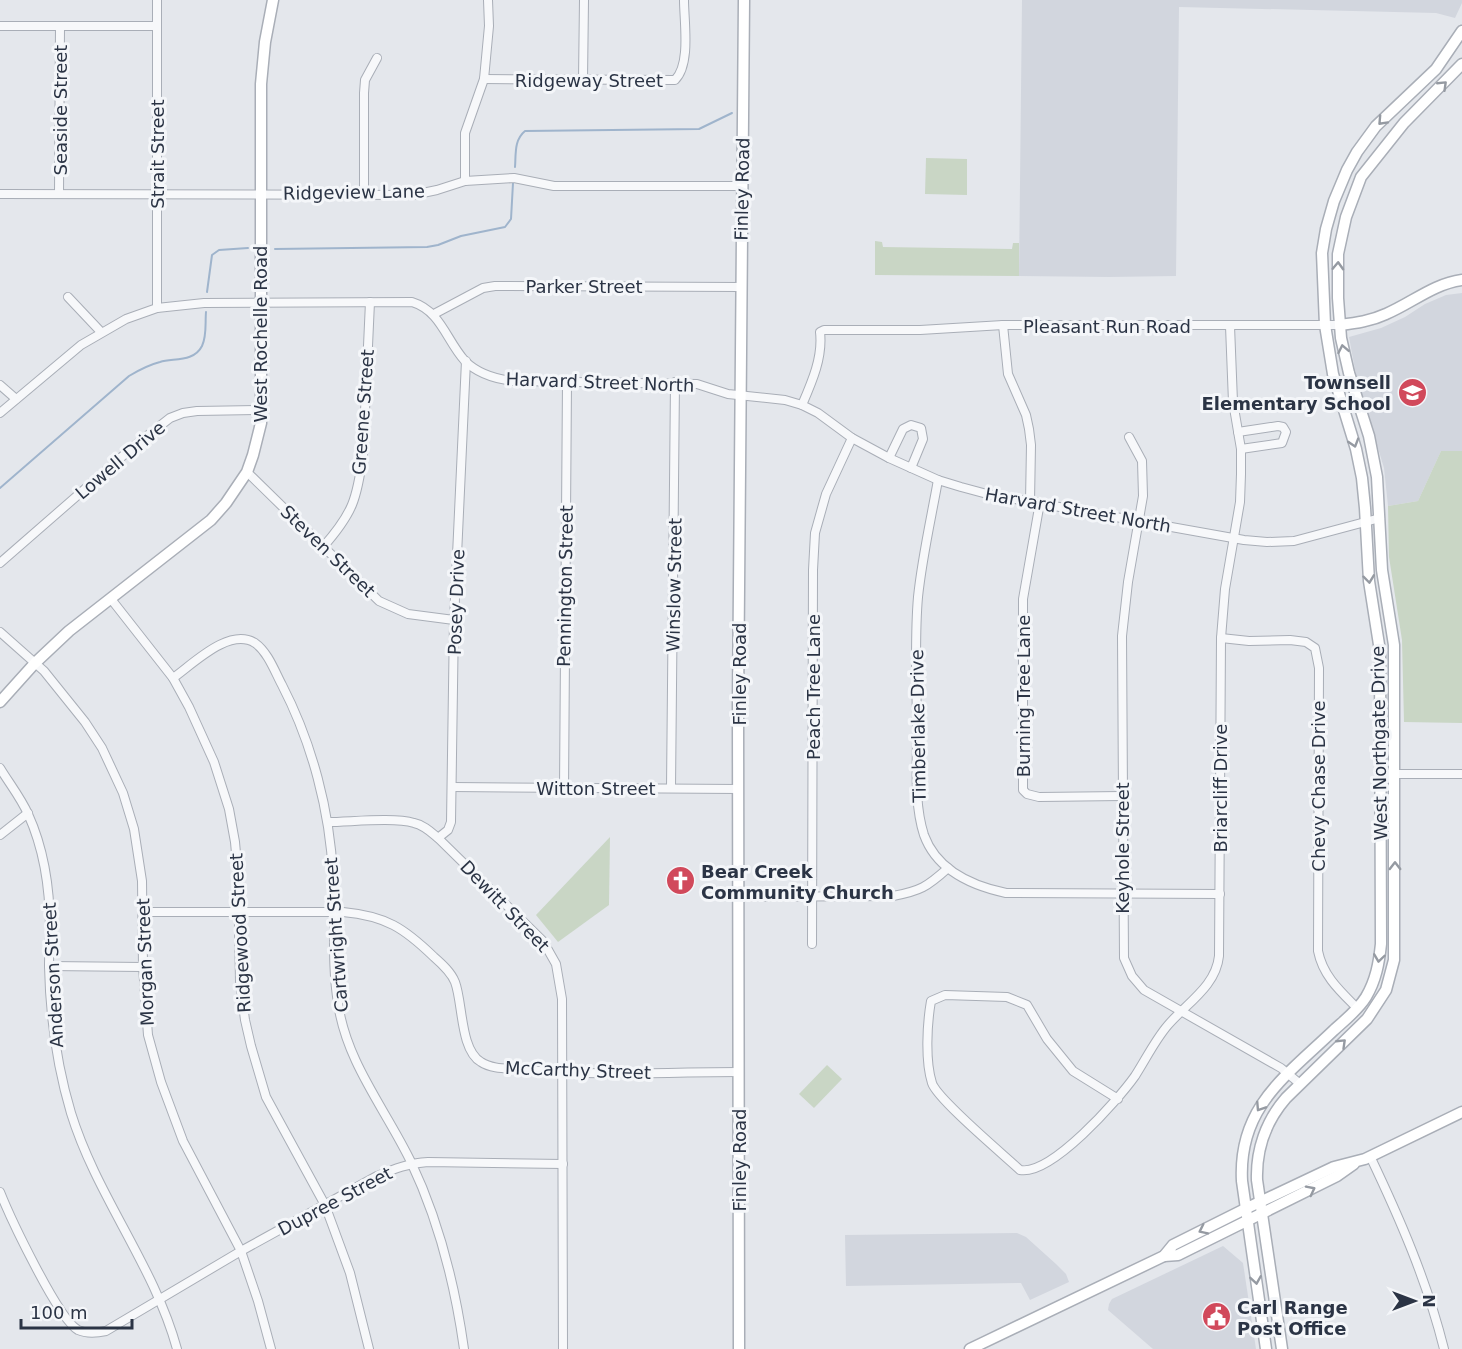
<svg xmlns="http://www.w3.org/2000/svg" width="1462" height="1349" font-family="'DejaVu Sans',sans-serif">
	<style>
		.built { fill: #d2d6de }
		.green { fill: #c9d6c5 }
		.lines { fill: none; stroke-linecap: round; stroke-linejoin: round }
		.stream { stroke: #9fb4cc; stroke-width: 2 }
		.street-casing { stroke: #a9aeb7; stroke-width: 10 }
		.secondary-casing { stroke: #a9aeb7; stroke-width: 13 }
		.street { stroke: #f7f8fa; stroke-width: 8 }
		.secondary { stroke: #fff; stroke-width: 10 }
		.oneway { stroke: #959aa2 }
		.labels { text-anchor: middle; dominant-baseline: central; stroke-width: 6; stroke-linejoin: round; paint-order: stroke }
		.street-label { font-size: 18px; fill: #2b3445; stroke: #f4f6f9 }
		.poi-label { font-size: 18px; font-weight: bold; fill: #2b3445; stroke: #f4f6f9; text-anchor: start }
	</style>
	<rect width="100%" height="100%" fill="#e4e7ec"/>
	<g class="built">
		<polygon points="1022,0 1462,0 1462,3 1455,18 1436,13 1179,7 1176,276 1109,277 1019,276"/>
		<polygon points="1462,293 1462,451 1441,451 1418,501 1388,506 1384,468 1356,375 1349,337 1381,328 1405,317 1425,304 1446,295"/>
		<polygon points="1017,1233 1026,1237 1056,1264 1066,1274 1069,1282 1030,1300 1021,1283 846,1286 845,1235"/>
		<polygon points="1223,1246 1243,1263 1256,1349 1153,1349 1108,1310 1109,1304 1112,1299"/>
	</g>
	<g class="green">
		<polygon points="926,158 967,159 967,195 925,194"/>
		<polygon points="875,241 882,242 883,247 1012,249 1013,243 1019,243 1019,276 875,275"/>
		<polygon points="1441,451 1462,451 1462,723 1404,722 1402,640 1389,557 1388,506 1418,501"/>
		<polygon points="610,837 609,905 558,942 536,915"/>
		<polygon points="827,1065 842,1079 814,1108 799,1094"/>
	</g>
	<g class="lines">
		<g class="stream">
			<path d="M515,167C516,154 514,140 525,131L699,129L732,113"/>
			<polyline points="275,249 427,247 438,245 461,236 505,227 511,219 513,183"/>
			<polyline points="207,292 212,255 219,250 248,248"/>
			<path d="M0,488L129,376C139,370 148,365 160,362C174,358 194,362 202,346C207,336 205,323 206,312"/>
		</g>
		<defs>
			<g id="street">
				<polyline points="0,26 157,26"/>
				<path d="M484,79L675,80C691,64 684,22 684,0"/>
				<polyline points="583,80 584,0"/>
				<polyline points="465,181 465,133 484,79 489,26 488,0"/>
				<polyline points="0,194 413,195 437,190 465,181 514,178 554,186 742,186"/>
				<polyline points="59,194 60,26"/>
				<polyline points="364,195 364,93 365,80 377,58"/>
				<polyline points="68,297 101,332"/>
				<polyline points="157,308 157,0"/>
				<polyline points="434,314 483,288 495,286 741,287"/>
				<polyline points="1003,325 1008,374 1026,415 1029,429 1031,445 1030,501"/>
				<polyline points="0,385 16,399"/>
				<path d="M802,405C812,382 823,357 820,332L824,330H920L1003,325H1340"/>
				<path d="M0,413L81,345L126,319L157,308L204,303L412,302C441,311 446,340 465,361C478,374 496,379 513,381L697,384L728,394L785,400L802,405L818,413L852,438L889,458L938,480L961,487L987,494L1244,540L1267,542L1294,541L1380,518"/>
				<polyline points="1238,432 1278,426 1283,427 1286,432 1282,443 1241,449"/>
				<polyline points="1129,437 1142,461 1143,496 1128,582 1122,636 1124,958 1132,976 1144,990 1281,1068 1299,1083"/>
				<polyline points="889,458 903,429 911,425 921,428 923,439 911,468"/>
				<polyline points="247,472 379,601 408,614 454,620"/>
				<path d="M938,480C931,519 922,558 918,597C914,643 917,689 917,735C917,767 914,804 924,835C937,871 973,886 1006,893L1220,894"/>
				<polyline points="1040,502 1023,599 1023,790 1027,794 1039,797 1122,796"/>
				<path d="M323,547C353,513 357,499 363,455L370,302"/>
				<polyline points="0,563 133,447 170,418 183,413 197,411 262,410"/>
				<polyline points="111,599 173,678 189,707 214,762 229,809 235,842 238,876 240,981 245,1020 251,1046 266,1097 325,1205 350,1273 369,1349"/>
				<polyline points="0,632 44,671 85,722 102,748 123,793 134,829 142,881 143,967 148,1035 161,1082 183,1141 241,1251 258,1301 271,1349"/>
				<path d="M1221,638L1249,641L1290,640L1306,642L1315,648L1319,668L1318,951C1323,976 1340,991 1357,1008"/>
				<path d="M173,678C193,664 229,627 255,643C268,652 275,672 282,685C312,743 330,811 333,876C336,918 331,961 338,1003C346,1062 386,1110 411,1162C439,1221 455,1285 464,1349"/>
				<path d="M0,768C9,783 21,798 28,814C44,849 50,891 50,929C50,942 49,954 49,966C50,1015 57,1066 71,1113C97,1197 154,1265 177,1349"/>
				<polyline points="1381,774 1462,774"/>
				<polyline points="452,787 739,789"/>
				<polyline points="671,788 675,382"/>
				<polyline points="564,789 567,382"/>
				<path d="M328,822C350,822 394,817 414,823C424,825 431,832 438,838L543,941L556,964L562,999L563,1349"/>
				<polyline points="0,835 28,813"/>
				<polyline points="438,838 448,830 451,822 454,620 466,361"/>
				<path d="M739,897L893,896C920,891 927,887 948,868"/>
				<path d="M144,912H343C386,916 404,928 434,957C442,964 451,972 455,982C463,1003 460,1050 481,1062C493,1070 511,1068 525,1070C596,1076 668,1072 739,1072"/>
				<polyline points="812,944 813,570 815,533 826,494 852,438"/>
				<polyline points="49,966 143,967"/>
				<path d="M1118,1099L1073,1071L1047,1039L1027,1005L1007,997L945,995L931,1001C927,1024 925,1061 932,1083C937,1099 1004,1155 1020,1170C1051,1176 1118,1100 1135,1076C1146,1059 1155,1040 1168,1025C1187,1003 1216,986 1219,956L1221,638L1225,589L1240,502L1241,474V449L1233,402L1230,326"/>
				<path d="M1370,1156C1400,1219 1427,1281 1444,1349"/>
				<path d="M0,1192C10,1217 58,1319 78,1330C87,1334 97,1333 106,1331L241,1251L377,1176C394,1169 409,1163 428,1162L563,1164"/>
			</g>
			<g id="secondary">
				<path d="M1340,325C1356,323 1371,321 1386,314C1412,303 1433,284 1462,280"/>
				<polyline points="0,702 35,663 69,631 211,520 226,503 247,472 253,455 261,423 261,84 265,42 273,0"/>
				<polyline points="1164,1256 1178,1255 1337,1176 1354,1164"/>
				<polyline points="739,1349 738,705 744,0"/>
				<polyline points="970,1349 1164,1256 1173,1245 1245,1209 1334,1167 1365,1159 1462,1112"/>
				<path d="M1266,1349L1242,1181C1238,1107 1286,1076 1334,1030C1345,1020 1358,1010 1366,997C1376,980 1379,963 1381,944L1380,651L1369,581L1365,508L1362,478L1356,449L1333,374L1325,325L1322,253L1326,229L1334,201L1347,170L1357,152L1376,126L1436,69L1462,31"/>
				<path d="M1282,1349L1257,1180C1256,1150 1266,1121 1286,1098L1367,1019L1386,990L1394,960V645L1382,570L1377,477L1369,436L1349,373L1341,338L1338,298V254L1346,217L1361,177L1404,123L1462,64"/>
			</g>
		</defs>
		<use href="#street" class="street-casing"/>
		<use href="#secondary" class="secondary-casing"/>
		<use href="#street" class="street"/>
		<use href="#secondary" class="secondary"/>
	</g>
	<defs><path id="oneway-chevron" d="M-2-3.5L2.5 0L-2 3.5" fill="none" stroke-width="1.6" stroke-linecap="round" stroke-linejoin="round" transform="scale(1.5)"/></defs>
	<g class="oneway">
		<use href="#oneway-chevron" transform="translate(1443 85) rotate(-44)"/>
		<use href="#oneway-chevron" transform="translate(1382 121) rotate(133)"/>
		<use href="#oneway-chevron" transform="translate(1338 266) rotate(-88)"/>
		<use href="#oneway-chevron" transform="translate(1343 349) rotate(-101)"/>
		<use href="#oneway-chevron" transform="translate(1354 443) rotate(73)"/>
		<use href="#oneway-chevron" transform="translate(1369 579) rotate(83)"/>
		<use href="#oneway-chevron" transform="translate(1395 866) rotate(-90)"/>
		<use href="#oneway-chevron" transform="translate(1379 958) rotate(98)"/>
		<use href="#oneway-chevron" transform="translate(1342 1043) rotate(-44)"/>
		<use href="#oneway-chevron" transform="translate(1260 1107) rotate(123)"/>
		<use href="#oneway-chevron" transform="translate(1311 1190) rotate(-27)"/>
		<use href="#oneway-chevron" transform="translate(1203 1230) rotate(154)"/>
		<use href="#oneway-chevron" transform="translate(1256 1280) rotate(81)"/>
	</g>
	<defs>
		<symbol id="school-disc" viewBox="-11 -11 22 22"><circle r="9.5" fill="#d1495b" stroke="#f4f6f9"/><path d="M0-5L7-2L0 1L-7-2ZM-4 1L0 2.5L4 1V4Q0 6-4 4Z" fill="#fff"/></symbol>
		<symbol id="church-disc" viewBox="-11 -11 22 22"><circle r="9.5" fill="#d1495b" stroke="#f4f6f9"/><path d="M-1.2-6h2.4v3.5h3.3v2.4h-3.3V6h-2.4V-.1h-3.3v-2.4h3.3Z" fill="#fff"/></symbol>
		<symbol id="civic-disc" viewBox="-11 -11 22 22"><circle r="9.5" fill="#d1495b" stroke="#f4f6f9"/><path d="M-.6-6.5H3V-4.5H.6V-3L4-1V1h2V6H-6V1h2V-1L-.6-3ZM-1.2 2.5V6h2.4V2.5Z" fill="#fff"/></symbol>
	</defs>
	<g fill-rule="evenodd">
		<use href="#school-disc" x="1396" y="376" width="33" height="33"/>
		<use href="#church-disc" x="664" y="864" width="33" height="33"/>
		<use href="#civic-disc" x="1200" y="1300" width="33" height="33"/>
	</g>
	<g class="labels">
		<g class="street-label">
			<text x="589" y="80">Ridgeway Street</text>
			<text transform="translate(60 110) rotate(-90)">Seaside Street</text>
			<text transform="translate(157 154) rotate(-90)">Strait Street</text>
			<text transform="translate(742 189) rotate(-89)">Finley Road</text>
			<text transform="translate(354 192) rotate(-1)">Ridgeview Lane</text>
			<text x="584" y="286">Parker Street</text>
			<text x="1107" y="326">Pleasant Run Road</text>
			<text transform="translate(260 334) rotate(-90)">West Rochelle Road</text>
			<text transform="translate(600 382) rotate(2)">Harvard Street North</text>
			<text transform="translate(363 412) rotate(-86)">Greene Street</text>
			<text transform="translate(120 460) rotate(-40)">Lowell Drive</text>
			<text transform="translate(1078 510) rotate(10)">Harvard Street North</text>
			<text transform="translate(328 551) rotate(44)">Steven Street</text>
			<text transform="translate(674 585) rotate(-89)">Winslow Street</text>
			<text transform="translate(565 586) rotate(-89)">Pennington Street</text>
			<text transform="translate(456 602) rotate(-88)">Posey Drive</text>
			<text transform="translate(739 674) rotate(-90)">Finley Road</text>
			<text transform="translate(813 687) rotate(-90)">Peach Tree Lane</text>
			<text transform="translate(1023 696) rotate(-90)">Burning Tree Lane</text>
			<text transform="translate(918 726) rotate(-91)">Timberlake Drive</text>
			<text transform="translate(1379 743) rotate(-91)">West Northgate Drive</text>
			<text transform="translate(1318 786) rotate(-90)">Chevy Chase Drive</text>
			<text x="596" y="788">Witton Street</text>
			<text transform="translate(1220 788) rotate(-90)">Briarcliff Drive</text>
			<text transform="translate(1122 848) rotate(-90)">Keyhole Street</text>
			<text transform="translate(505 906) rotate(46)">Dewitt Street</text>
			<text transform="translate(240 933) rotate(-93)">Ridgewood Street</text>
			<text transform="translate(336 935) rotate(-94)">Cartwright Street</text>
			<text transform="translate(145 962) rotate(-92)">Morgan Street</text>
			<text transform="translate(53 975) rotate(-93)">Anderson Street</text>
			<text transform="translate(578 1070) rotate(2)">McCarthy Street</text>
			<text transform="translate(739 1160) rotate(-90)">Finley Road</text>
			<text transform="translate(335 1201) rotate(-28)">Dupree Street</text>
		</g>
		<g class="poi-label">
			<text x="1391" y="382" text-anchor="end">Townsell<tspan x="1391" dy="21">Elementary School</tspan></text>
			<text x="701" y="871">Bear Creek<tspan x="701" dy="21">Community Church</tspan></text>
			<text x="1237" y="1307">Carl Range<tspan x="1237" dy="21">Post Office</tspan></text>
		</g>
	</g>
	<g transform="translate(1414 1301) rotate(90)" stroke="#f4f6f9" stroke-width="4.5" paint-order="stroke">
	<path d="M0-4.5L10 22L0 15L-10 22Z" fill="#2b3445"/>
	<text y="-9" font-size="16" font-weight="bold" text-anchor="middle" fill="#2b3445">N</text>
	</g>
	<path d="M21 1319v9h111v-9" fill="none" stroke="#2b3445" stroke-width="3"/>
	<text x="30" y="1319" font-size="18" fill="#2b3445" stroke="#f4f6f9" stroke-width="4.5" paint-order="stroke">100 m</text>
</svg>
